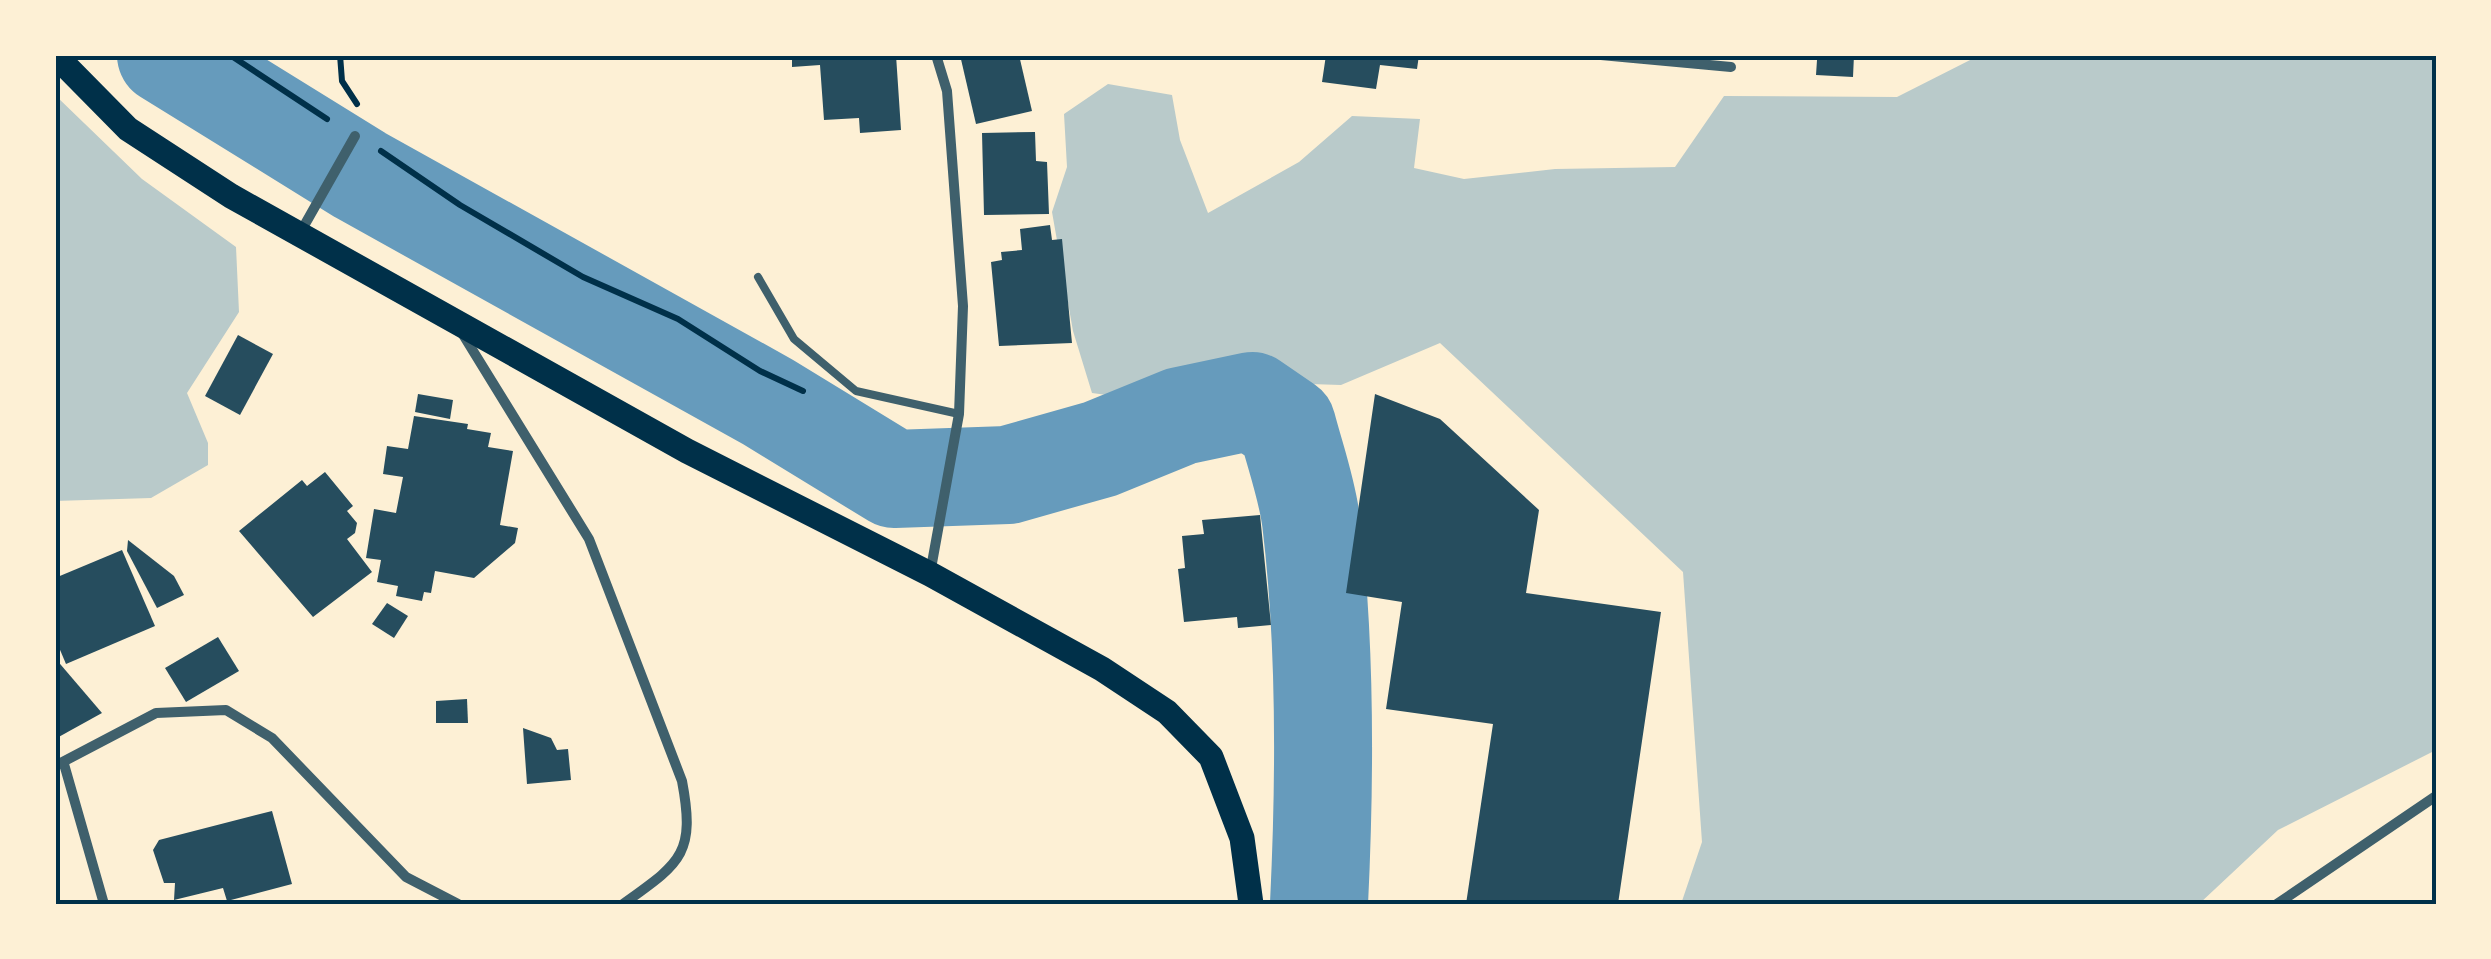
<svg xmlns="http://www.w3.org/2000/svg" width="2491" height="959" font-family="'IBM Plex Sans',sans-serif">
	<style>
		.green { fill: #b9caca }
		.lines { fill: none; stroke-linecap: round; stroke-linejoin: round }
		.river { stroke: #669bbc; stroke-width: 98 }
		.building { fill: #264d5e }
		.path { stroke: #003049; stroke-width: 6 }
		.service { stroke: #3f606c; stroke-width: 8 }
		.minor { stroke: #3f606c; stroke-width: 10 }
		.primary { stroke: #003049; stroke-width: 25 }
		.neatline { fill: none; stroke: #003049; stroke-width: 4 }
	</style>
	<rect width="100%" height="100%" fill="#fdf0d5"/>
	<g class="green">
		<polygon points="1980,55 2436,55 2436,750 2278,830 2199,904 1681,904 1702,842 1683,572 1440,343 1341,385 1242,382 1159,402 1092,393 1073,331 1052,212 1067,167 1064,114 1108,84 1172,95 1180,140 1208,213 1299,162 1352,116 1420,119 1414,168 1464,179 1555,169 1675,167 1724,96 1897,97"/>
		<polygon points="55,95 142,179 236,247 239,312 187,393 208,443 208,465 151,498 55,501"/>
	</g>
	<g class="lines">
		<path class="river" d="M166,55L360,175L768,402L894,479L1008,475L1100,449L1181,416L1252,401L1287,425C1295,456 1307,489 1311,521C1326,644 1325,781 1319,904"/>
	</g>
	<g class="building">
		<polygon points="792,55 896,55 901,130 860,133 859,118 824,120 820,65 792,67"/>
		<polygon points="960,55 1019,55 1032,111 976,124"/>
		<polygon points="1326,55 1419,55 1417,69 1380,65 1376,89 1322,82"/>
		<polygon points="1808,55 1854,55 1853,77 1816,75 1817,60 1808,60"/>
		<polygon points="1035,132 1036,161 1047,162 1049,214 984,215 982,133"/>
		<polygon points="1050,225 1052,240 1062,239 1072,343 999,346 991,262 1002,260 1001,252 1022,250 1020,229"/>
		<polygon points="238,335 273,354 240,415 205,396"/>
		<polygon points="418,394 453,400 450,419 415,412"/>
		<polygon points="1375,394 1440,419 1539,510 1526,593 1661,612 1618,904 1466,904 1493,724 1386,709 1402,602 1346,593"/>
		<polygon points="414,416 468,424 467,429 491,433 488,447 513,451 500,525 518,528 515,543 474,578 435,571 431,593 424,592 422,601 396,596 398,586 377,582 381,560 366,558 374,509 396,513 403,477 383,474 387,446 408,449"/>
		<polygon points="325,472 353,506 347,511 357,523 355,533 347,539 372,572 313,617 239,531 302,480 307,486"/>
		<polygon points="1260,515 1271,625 1238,628 1237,617 1184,622 1178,569 1185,568 1182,536 1204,534 1202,520"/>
		<polygon points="128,540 174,576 184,595 157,608 127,551"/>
		<polygon points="122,550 155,626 66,664 55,638 55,578"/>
		<polygon points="387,603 408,616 394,638 372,624"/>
		<polygon points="218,637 239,671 186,702 165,668"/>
		<polygon points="55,658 102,713 55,739"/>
		<polygon points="467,699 468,723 436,723 436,701"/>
		<polygon points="523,728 551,738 557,750 568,749 571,780 527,784"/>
		<polygon points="272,811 292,884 227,901 223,888 174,900 175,883 164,883 153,850 159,840"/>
	</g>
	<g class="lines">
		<g class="path">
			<polyline points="230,55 327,119"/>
			<polyline points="340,55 342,81 357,104"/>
			<polyline points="381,151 460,205 583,277 678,319 760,371 803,391"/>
		</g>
		<polyline class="service" points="758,277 794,339 856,391 959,414"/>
		<g class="minor">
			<polyline points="1601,55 1731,67"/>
			<polyline points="300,233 355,136"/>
			<path d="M462,333L589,539L682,781C696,855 680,863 623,904"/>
			<polyline points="930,574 959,414 963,306 947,91 936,55"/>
			<polyline points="64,764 104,904"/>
			<polyline points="55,766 156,713 226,710 272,738 406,877 458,904"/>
			<polyline points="2277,904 2436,796"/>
		</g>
		<polyline class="primary" points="55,55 128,129 231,196 687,451 930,574 1102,669 1167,712 1211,757 1242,838 1251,904"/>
	</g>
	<rect width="2491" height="959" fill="none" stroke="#fdf0d5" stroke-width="115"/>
	<rect x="58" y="58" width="2376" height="844" class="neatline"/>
</svg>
